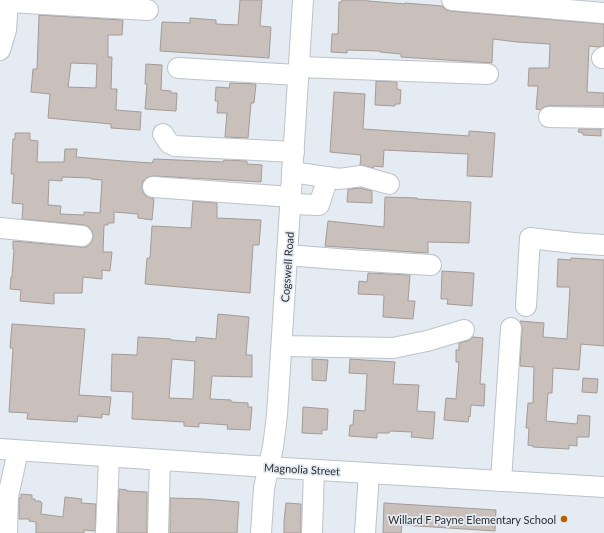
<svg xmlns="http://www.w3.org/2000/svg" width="604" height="533" font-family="Lato,sans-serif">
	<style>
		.building { fill: #c9c0bb; stroke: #a49b97; fill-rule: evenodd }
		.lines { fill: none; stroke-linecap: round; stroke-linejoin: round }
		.minor-casing { stroke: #bcc3ca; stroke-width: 22 }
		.minor { stroke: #fff; stroke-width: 20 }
		.poi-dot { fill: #b85e00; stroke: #e4ebf2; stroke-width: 1.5 }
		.labels { text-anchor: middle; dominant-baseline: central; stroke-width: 3.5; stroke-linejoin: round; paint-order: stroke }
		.street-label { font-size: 11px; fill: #2c2e31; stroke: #e4ebf2 }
		.poi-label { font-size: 11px; fill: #2c2e31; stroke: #e4ebf2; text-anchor: end }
	</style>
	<rect width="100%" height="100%" fill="#e4ebf2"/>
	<g class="building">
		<polygon points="240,0 262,0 260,26 271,27 269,58 160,51 162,22 190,23 190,18 216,20 216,24 238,25"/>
		<polygon points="342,0 368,0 368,1 405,4 405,3 442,6 446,10 451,11 604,24 604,46 598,47 589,46 587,92 604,93 604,106 549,106 544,107 541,110 536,109 538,86 528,86 529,68 549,68 550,44 517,42 493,39 492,63 401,57 401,54 380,52 380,51 347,50 347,53 331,52 332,34 338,34 339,2 342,2"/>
		<path d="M39,15L123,20L122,35H108V57H112L111,89H117L116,110L141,112L140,130L111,128V124L48,118L50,94L31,92L33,69H37ZM71,63L97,64L96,88L68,87Z"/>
		<polygon points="146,64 162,65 161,90 171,91 171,93 177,93 176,111 145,109 147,84 145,84"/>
		<polygon points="376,81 397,82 397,89 401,90 400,104 395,104 395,106 375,105"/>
		<polygon points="230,83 256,84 254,103 251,103 248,138 225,137 227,113 217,113 218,101 215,101 216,87 229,88"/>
		<polygon points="334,92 365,94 363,129 469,136 469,131 495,133 492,177 467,176 468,154 384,150 383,167 374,166 373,168 360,165 361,155 330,152"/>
		<polygon points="579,129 601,129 601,136 583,135 583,133 578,132"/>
		<path d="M15,133H30V140L38,141L37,162H64L65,149H77L76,157L123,161L152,163L154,159L223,162L224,160L247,161V164L262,165L261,182L154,176L148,177L143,181L142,187L143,192L146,196L154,199L152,220L138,218V214L114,212V223H108V225H104L103,252H112L110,271L102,270V279L83,277L82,293H54V304L20,301L21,290L10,289L11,277H12L14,249H13V241L81,247H86L91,243L93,237L92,231L89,227L84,225L22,219L23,204L12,203L14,174H11L13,139H15ZM62,177L91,178V179L102,180L100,213L84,212V215L60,214L61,206L48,205L49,180L62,181Z"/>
		<polygon points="360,188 372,191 372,203 347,202 348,189"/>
		<polygon points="385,197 417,198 417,199 471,202 469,243 428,242 428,253 325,246 328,221 384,227"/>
		<polygon points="193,201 217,203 217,218 261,220 259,245 253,245 250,293 145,284 147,258 150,258 152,226 191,228"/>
		<polygon points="571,258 604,260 604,346 581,344 579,370 553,368 552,393 548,393 546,421 577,424 578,415 590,416 589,437 577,437 577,446 569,445 569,449 533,447 533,446 528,445 529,428 526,428 528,403 533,403 534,367 520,366 522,329 520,321 544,323 543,337 567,339 570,287 557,287 558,259 571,260"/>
		<polygon points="442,271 474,273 472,306 447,304 448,299 441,299"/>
		<polygon points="368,273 410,275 408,301 415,301 413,319 383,317 384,295 358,294 359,281 367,282"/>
		<path d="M218,314L249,317L246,355H252V377L212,376L210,399L231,400V402L248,403V407H252L250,430L227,429L228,425L199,423V427L184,426V422L132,419L133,392L111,391L112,354L137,355L138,337L171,339V340L196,342V337L216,339ZM172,359L195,361L193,399L169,398Z"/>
		<polygon points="12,324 85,329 79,395 111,397 109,415 102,414 102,418 78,416 77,422 27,419 28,413 9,412 13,348 10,348"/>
		<polygon points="473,337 483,338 480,384 485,384 484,406 471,405 470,417 469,416 468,422 444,420 446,398 456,399 459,362 456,362 456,350 459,350 459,343 468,341"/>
		<polygon points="312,359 328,360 326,381 312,380"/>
		<polygon points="350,359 395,362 393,384 419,385 417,411 435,412 433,439 411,437 412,432 390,431 389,433 377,433 377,438 349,436 350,425 353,425 354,410 365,411 367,374 349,373"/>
		<polygon points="583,378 598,379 597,393 582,392"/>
		<polygon points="303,407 328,409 327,430 322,430 322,434 302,433"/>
		<polygon points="119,489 127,490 127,491 147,492 147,533 118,533"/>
		<polygon points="21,494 32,495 32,499 35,499 35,501 40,501 42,503 41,514 63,517 65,497 82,499 81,503 96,504 95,531 84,530 84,533 36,533 36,522 29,521 29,519 19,519 19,498 21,498"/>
		<polygon points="170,498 204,499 239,502 237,533 170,533"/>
		<polygon points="286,503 301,504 301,533 284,533 284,521"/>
		<polygon points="384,503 496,510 495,531 402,525 401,533 383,533"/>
	</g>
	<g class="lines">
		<defs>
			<g id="minor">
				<polyline points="452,0 604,13"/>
				<polyline points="8,2 148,10"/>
				<polyline points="0,50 6,30 8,0"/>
				<polyline points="602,58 604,57"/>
				<polyline points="299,67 488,74"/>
				<polyline points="178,68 298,75"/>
				<polyline points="549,117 604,118"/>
				<polyline points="163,134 169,143 175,146 294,152"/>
				<polyline points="292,172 339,179 361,176 389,184"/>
				<polyline points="153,187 291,197"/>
				<polyline points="290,204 319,205 328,177"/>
				<polyline points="0,228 82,236"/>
				<polyline points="287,255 350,260 431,265"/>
				<polyline points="526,306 530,238 573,243 604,245"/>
				<polyline points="282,346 393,348 427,341 464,330"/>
				<polyline points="0,449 268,467 604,487"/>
				<polyline points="501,481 511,328"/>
				<polyline points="7,533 8,496 18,451"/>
				<polyline points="106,533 109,457"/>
				<polyline points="158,533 160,460"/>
				<polyline points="261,533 264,488 273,447 277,415 303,0"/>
				<polyline points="312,533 314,470"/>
				<polyline points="365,533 369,473"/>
			</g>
		</defs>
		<use href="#minor" class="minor-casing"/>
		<use href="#minor" class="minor"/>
	</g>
	<circle class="poi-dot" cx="564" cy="519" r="4"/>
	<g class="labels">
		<g class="street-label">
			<text transform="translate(287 267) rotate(-86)">Cogswell Road</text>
			<text transform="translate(302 469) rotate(3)">Magnolia Street</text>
		</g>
		<g class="poi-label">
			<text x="556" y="519">Willard F Payne Elementary School</text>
		</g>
	</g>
</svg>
